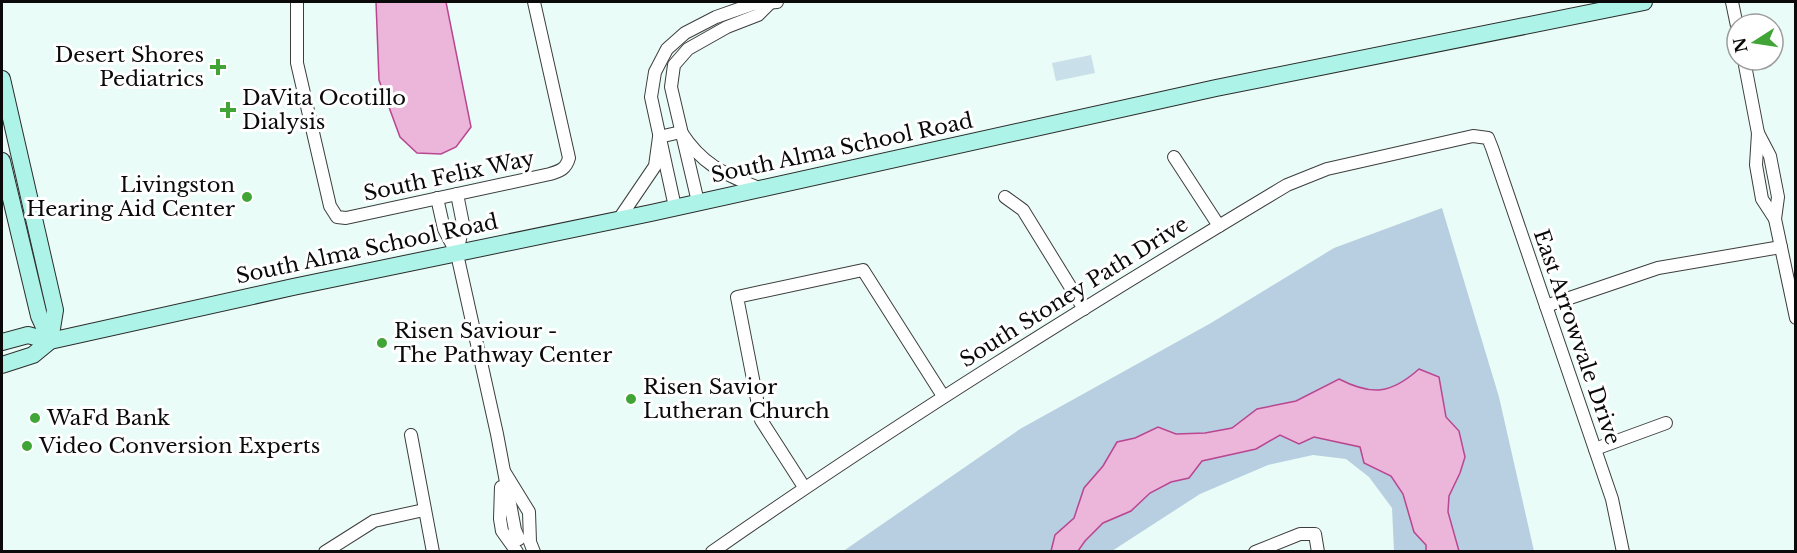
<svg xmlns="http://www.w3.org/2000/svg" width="1797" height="553" font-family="'Libre Baskerville',serif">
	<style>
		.green { fill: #b8cfe1 }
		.pitch { fill: #c9e0ea }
		.water { fill: #ecb5da; stroke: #b94691; stroke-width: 1.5 }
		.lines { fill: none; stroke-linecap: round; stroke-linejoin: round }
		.street-casing { stroke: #3d3d3d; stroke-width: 14 }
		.secondary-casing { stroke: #2c2c2c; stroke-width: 18 }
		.street { stroke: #fff; stroke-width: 12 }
		.secondary { stroke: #adf3e8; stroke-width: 16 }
		.poi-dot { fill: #40a536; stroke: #fff; stroke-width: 2 }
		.labels { text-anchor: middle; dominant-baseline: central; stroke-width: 6; stroke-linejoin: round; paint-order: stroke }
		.poi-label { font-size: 21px; fill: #0a0a0a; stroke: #fff; text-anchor: start }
		.street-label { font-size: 21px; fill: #0a0a0a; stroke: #fff }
	</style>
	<rect width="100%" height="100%" fill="#e9fcf7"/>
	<polygon class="green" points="1442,208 1499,397 1534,551 1394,551 1392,508 1369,477 1346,459 1313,455 1268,465 1200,494 1112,551 842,552 1020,429 1211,323 1334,248"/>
	<polygon class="pitch" points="1091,55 1095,73 1056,81 1052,63"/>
	<g class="water">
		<polygon points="376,2 446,2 471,127 456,147 441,154 417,153 400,137 379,80"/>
		<path d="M1419,369L1439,377L1446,417L1459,431L1465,457L1460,473L1449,496L1448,512L1459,551H1426V545L1414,532L1403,494L1391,476L1364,463L1360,447L1314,437L1299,444L1280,435L1256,449L1202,461L1189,478L1171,482L1150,493L1131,511L1103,523L1085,541L1078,551H1051L1055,535L1074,518L1084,488L1103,466L1117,442L1135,438L1158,427L1176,434L1205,433L1232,428L1257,409L1296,401L1339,379C1372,396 1391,394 1419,369Z"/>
	</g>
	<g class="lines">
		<defs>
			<g id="street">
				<path d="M297,2V63L330,206L337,217L346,218L550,174C560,171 566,169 569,158L534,2"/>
				<polyline points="1732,2 1737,26"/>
				<polyline points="1744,60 1758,133 1756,165 1762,199 1775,219"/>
				<polyline points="1758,133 1770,156 1778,197 1775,219 1796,318"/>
				<polyline points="1174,157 1219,226"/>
				<polyline points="1005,197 1023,210 1084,309"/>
				<polyline points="437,198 444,229 457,254 497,434 515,530 519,539"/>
				<polyline points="698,202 671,87 674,65 688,49 727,27 758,15 769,4"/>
				<polyline points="675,207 651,97 655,72 667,49 685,33 716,17 753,4 777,2"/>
				<path d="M619,219L655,166L659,137L681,132C703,166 725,174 761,189"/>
				<polyline points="457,254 463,224 457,194"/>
				<polyline points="1546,306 1658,268 1781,247"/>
				<polyline points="411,435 433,552"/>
				<polyline points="1595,449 1666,423"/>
				<polyline points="505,473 529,512 530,542 534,552"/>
				<polyline points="501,487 500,519 502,531 517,552"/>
				<polyline points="804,487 761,420 737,297 863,270 943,396"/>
				<polyline points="325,552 374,521 424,510"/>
				<path d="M712,552C898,422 1092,302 1287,185L1327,169L1473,136L1488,138L1492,148L1612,499L1623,552"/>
				<polyline points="1255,552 1300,534 1315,534 1318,552"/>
			</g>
			<g id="secondary">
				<polyline points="2,79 55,310 50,341"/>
				<polyline points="2,161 39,316 50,340"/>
				<polyline points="2,342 28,335 50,341"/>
				<polyline points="2,365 33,355 50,341 293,287 651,213 1216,88 1644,2"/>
			</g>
		</defs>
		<use href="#street" class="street-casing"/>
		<use href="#secondary" class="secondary-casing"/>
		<use href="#street" class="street"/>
		<use href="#secondary" class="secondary"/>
	</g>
	<g class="poi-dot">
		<path d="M215 58h6v6h6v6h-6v6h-6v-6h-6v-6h6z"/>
		<path d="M225 101h6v6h6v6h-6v6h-6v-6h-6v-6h6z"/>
		<circle cx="247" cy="197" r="6"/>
		<circle cx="382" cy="343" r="6"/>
		<circle cx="631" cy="399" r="6"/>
		<circle cx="35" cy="418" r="6"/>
		<circle cx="27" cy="446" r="6"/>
	</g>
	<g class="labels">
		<g class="poi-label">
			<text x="204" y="55" text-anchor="end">Desert Shores<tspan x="204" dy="24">Pediatrics</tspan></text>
			<text x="242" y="98">DaVita Ocotillo<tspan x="242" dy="24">Dialysis</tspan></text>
			<text x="235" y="185" text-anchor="end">Livingston<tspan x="235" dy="24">Hearing Aid Center</tspan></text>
			<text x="394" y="331">Risen Saviour -<tspan x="394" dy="24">The Pathway Center</tspan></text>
			<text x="643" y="387">Risen Savior<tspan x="643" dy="24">Lutheran Church</tspan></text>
			<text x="47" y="418">WaFd Bank</text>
			<text x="39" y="446">Video Conversion Experts</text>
		</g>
		<g class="street-label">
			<text transform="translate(842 148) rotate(-12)">South Alma School Road</text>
			<text transform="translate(449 176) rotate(-12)">South Felix Way</text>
			<text transform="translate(367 249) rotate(-12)">South Alma School Road</text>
			<text transform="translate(1074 292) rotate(-32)">South Stoney Path Drive</text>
			<text transform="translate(1577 337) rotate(71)">East Arrowvale Drive</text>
		</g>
	</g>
	<rect width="1797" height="553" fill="none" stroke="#0a0a0a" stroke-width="6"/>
	<g transform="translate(1755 42) rotate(258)"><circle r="28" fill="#ffffff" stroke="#9d9d9d" stroke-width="1.5"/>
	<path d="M0-4.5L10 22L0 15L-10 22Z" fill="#40a536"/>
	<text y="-9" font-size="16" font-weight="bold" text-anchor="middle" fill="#0a0a0a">N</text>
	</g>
</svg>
